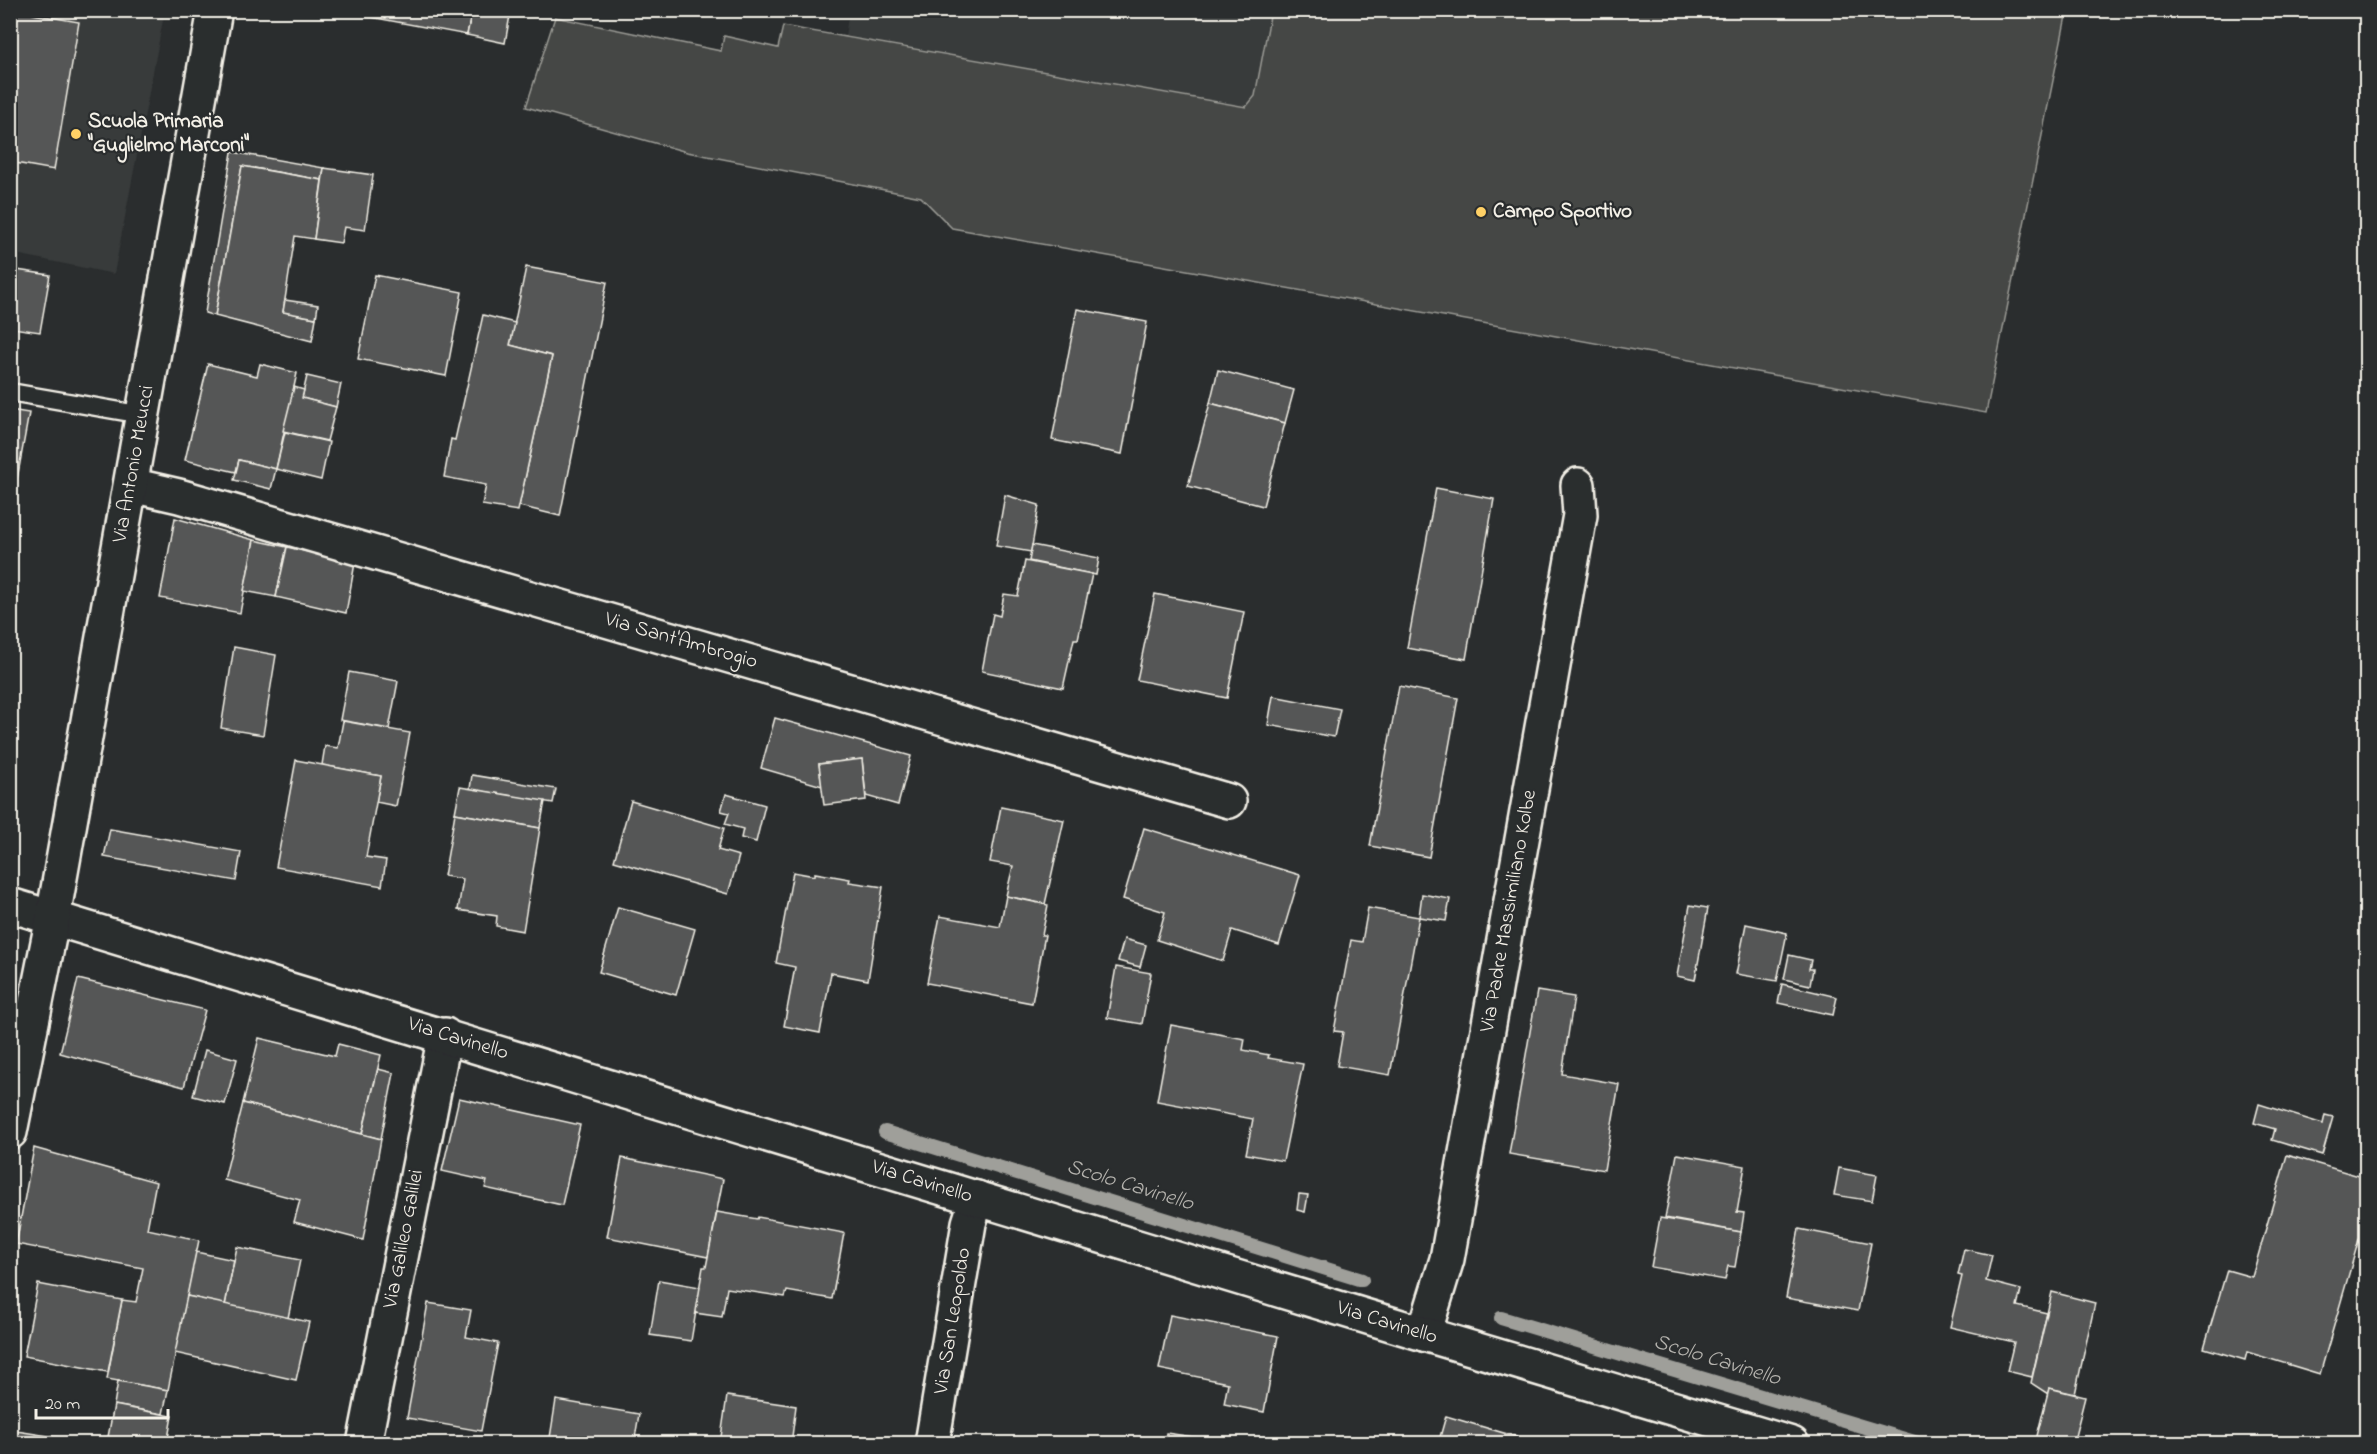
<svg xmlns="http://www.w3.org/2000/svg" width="2377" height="1454" font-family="'Indie Flower',sans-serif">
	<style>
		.built { fill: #373a3a }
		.green { fill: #444645; stroke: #9c9c96; stroke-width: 1.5 }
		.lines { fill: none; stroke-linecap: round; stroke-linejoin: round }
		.stream { stroke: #9f9f9a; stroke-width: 14 }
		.building { fill: #555756; stroke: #f4f1e8; stroke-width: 1.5 }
		.service-casing { stroke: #f4f1e8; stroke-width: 21 }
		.minor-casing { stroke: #f4f1e8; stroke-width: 38 }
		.tertiary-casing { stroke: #f4f1e8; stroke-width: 38 }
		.secondary-casing { stroke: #f4f1e8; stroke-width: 38 }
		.service { stroke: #2a2d2e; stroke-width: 16 }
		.minor { stroke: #2a2d2e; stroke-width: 33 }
		.tertiary { stroke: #2a2d2e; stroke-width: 33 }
		.secondary { stroke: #2a2d2e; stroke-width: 33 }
		.poi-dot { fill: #ffd166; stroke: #2a2d2e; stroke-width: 2 }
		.labels { text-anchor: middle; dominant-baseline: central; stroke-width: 4.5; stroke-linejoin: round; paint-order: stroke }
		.poi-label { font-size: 21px; font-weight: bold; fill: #f4f1e8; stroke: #2a2d2e; text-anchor: start }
		.street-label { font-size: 21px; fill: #f4f1e8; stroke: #2a2d2e }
		.water-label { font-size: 22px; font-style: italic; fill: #b5b3ae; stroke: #2a2d2e }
	</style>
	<rect width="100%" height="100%" fill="#2a2d2e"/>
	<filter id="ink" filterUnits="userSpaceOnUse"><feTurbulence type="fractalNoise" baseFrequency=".0167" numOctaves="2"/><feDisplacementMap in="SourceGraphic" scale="12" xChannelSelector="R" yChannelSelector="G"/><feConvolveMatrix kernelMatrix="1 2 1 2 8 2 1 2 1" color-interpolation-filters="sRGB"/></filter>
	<g filter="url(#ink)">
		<g class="built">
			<polygon points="143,10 164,15 114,274 11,253 10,11"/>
			<polygon points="849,11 1271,11 1255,96 1246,107 845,36"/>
		</g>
		<polygon class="green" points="1271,11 2067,11 1986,413 952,228 921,197 687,152 526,107 555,17 721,51 724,36 778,48 783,26 1246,107 1255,96"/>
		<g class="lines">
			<g class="stream">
				<polyline points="885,1132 1362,1280"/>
				<polyline points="1501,1318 1921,1444"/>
			</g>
		</g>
		<g class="building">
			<polygon points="13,10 31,10 33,11 33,14 79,22 54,170 10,162 10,16"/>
			<polygon points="333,10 472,10 467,35"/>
			<polygon points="472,10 511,10 505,43 467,35"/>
			<polygon points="232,152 324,168 322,180 242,166 215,316 205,313"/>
			<polygon points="242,166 322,180 314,239 295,236 283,312 316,318 312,341 215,316"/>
			<polygon points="324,168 373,175 365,230 344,227 341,243 314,239"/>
			<polygon points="526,267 607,282 560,516 519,506 552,356 510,345"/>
			<polygon points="10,269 50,275 40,332 13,328 10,340"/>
			<polygon points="375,275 462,292 446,376 358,359"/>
			<polygon points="285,300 318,305 316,318 283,312"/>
			<polygon points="1077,309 1147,322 1122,454 1052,440"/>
			<polygon points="483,315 515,323 510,345 552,356 518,511 482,505 486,485 444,477 451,439 455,440"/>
			<polygon points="208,364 257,376 260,364 297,373 276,469 239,460 236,472 185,460"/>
			<polygon points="1218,370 1294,390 1285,423 1210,403"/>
			<polygon points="307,376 341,384 336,407 302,398"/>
			<polygon points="294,387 304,390 302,398 336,407 327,441 283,431"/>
			<polygon points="1210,403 1285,423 1263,506 1188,486"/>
			<polygon points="10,410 29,413 10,518"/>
			<polygon points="285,432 329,442 321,480 276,469"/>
			<polygon points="239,460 276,469 271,489 234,480"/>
			<polygon points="1436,488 1494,499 1466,659 1407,648"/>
			<polygon points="1005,495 1039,505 1031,552 996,546"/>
			<polygon points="175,518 254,540 240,613 160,598"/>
			<polygon points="254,540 287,547 276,597 244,591"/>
			<polygon points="1032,545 1099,558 1096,575 1029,561"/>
			<polygon points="287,547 355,563 346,613 276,597"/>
			<polygon points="1025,561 1092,574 1078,639 1074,639 1063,688 982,671 993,614 1000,616 1004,594 1018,596"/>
			<polygon points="1155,594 1244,612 1227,698 1137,680"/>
			<polygon points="234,647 276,655 263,735 221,728"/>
			<polygon points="349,672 398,681 389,729 340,720"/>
			<polygon points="1399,686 1458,698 1429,857 1370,846"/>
			<polygon points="1273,696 1340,709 1334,737 1268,725"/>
			<polygon points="775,718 911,756 898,805 866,796 862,759 819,764 822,786 761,768"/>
			<polygon points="343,721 410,733 396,806 376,802 381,776 322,765 325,746 338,748"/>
			<polygon points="862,759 866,800 824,805 819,764"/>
			<polygon points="296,760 381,776 366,857 386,860 382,886 276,867"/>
			<polygon points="472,775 556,789 553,803 470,789"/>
			<polygon points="460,787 545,801 540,828 455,813"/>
			<polygon points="726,794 765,805 756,842 741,838 743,829 725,824 729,813 721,811"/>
			<polygon points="631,801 724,828 718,850 739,856 728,894 614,861"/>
			<polygon points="1001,807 1064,820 1045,904 1006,896 1013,866 990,862"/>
			<polygon points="455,813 540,828 523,931 496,926 497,916 458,910 463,879 444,876"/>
			<polygon points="1144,828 1300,875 1279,945 1232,930 1223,961 1157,940 1165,912 1123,899"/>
			<polygon points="110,829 241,852 236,881 104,857"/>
			<polygon points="793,872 815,876 815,873 850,879 849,882 883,887 868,980 831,973 820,1033 784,1026 795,967 776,963"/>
			<polygon points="1422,894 1450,899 1446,921 1419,917"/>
			<polygon points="1006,896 1048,905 1042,935 1045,935 1032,1003 927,983 940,916 1000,927"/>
			<polygon points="1690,905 1708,908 1695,980 1677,976"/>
			<polygon points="618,907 695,929 676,995 599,972"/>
			<polygon points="1368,908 1419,917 1390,1075 1337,1066 1343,1032 1334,1031 1351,940 1362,942"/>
			<polygon points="1746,924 1787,933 1777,981 1736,974"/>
			<polygon points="1124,939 1146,945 1140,967 1118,961"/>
			<polygon points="1789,955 1811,960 1809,969 1813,969 1810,985 1784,979"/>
			<polygon points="1116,967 1151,973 1142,1024 1107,1018"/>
			<polygon points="78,979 205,1010 184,1087 60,1053"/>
			<polygon points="1782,984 1837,997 1833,1015 1778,1003"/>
			<polygon points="1537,991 1574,997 1562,1074 1619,1084 1604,1170 1509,1154"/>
			<polygon points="1171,1025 1245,1039 1243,1050 1269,1055 1268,1058 1303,1064 1283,1161 1246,1154 1253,1119 1157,1101"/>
			<polygon points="259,1038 335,1056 338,1044 381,1055 362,1134 243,1103"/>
			<polygon points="205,1050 237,1059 225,1104 193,1096"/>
			<polygon points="378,1069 394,1073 381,1139 362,1134"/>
			<polygon points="459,1098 580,1125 562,1205 485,1188 487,1181 442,1171"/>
			<polygon points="243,1103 381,1139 363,1240 294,1222 300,1200 224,1180"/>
			<polygon points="2259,1104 2323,1124 2325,1115 2333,1117 2322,1155 2272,1140 2275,1129 2254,1123"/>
			<polygon points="34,1148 156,1182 147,1229 199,1240 168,1390 107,1379 122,1300 136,1302 143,1268 16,1244"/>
			<polygon points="1677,1154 1745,1166 1737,1212 1744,1213 1741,1232 1665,1218"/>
			<polygon points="2287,1155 2366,1178 2366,1215 2320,1374 2247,1352 2245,1360 2204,1348 2227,1270 2252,1277"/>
			<polygon points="622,1158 723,1179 708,1257 607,1237"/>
			<polygon points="1839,1168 1877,1175 1872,1201 1834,1195"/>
			<polygon points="1299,1194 1308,1195 1305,1212 1297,1210"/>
			<polygon points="717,1212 757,1219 758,1217 844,1233 832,1299 787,1291 785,1297 727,1288 722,1317 695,1313 703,1267 706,1267"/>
			<polygon points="1660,1218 1741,1232 1735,1267 1728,1266 1725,1280 1651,1267"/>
			<polygon points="1799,1229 1871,1243 1858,1311 1786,1298"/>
			<polygon points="237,1247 300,1260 288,1318 225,1305"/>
			<polygon points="1964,1249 1992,1255 1986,1281 2021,1290 2017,1306 2047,1313 2032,1377 2007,1371 2014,1342 1950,1327 1962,1276 1958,1275"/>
			<polygon points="196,1252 234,1260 225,1305 187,1296"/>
			<polygon points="659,1280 700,1287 691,1341 650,1335"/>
			<polygon points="38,1284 122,1300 108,1372 24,1356"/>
			<polygon points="2052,1292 2095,1303 2075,1394 2049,1388 2048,1394 2031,1383"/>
			<polygon points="187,1296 309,1322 296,1380 175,1353"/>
			<polygon points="428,1303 471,1310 466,1337 498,1343 481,1431 407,1418"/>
			<polygon points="1170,1315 1278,1336 1264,1412 1224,1404 1228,1383 1159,1369"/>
			<polygon points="118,1381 168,1390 163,1414 114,1405"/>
			<polygon points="2049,1388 2085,1397 2073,1444 2035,1444"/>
			<polygon points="727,1396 796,1406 791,1444 720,1444"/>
			<polygon points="556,1400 639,1414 634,1444 549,1444"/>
			<polygon points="114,1405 172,1416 167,1444 141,1444 108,1437"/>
			<polygon points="1446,1416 1541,1444 1438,1444"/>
			<polygon points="10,1430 100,1444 10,1444"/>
			<polygon points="1166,1433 1207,1439 1246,1444 1164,1444"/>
		</g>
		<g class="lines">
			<defs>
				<polyline id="service" points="10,392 143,415"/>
				<g id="minor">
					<polyline points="131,485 179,496 1229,801"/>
					<polyline points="1424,1334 1447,1259 1580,515 1578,485"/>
					<polyline points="364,1444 445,1035"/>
					<polyline points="932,1444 969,1223 977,1198"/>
				</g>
				<polyline id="tertiary" points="10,905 1424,1334 1792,1444"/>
				<polyline id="secondary" points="10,1132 53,917 215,10"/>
			</defs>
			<use href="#service" class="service-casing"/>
			<use href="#minor" class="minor-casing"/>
			<use href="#tertiary" class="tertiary-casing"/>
			<use href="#secondary" class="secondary-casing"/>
			<use href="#service" class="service"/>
			<use href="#minor" class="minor"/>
			<use href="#tertiary" class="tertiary"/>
			<use href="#secondary" class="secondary"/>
		</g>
	</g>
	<g class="poi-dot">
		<circle cx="76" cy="134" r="6"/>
		<circle cx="1481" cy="212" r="6"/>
	</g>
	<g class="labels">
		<g class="poi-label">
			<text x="88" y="122">Scuola Primaria<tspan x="88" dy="24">"Guglielmo Marconi"</tspan></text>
			<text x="1493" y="212">Campo Sportivo</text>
		</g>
		<g class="street-label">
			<text transform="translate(134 464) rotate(-80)">Via Antonio Meucci</text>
			<text transform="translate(681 641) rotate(16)">Via Sant'Ambrogio</text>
			<text transform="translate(1509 911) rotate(-80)">Via Padre Massimiliano Kolbe</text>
			<text transform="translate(458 1039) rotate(17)">Via Cavinello</text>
			<text transform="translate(922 1182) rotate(17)">Via Cavinello</text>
			<text transform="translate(404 1239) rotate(-79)">Via Galileo Galilei</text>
			<text transform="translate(953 1321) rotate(-81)">Via San Leopoldo</text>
			<text transform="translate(1387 1323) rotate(17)">Via Cavinello</text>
		</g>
		<g class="water-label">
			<text transform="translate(1130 1186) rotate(17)">Scolo Cavinello</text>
			<text transform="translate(1717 1361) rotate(17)">Scolo Cavinello</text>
		</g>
	</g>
	<rect width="2377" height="1454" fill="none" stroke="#2a2d2e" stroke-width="36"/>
	<rect x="18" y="18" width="2341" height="1418" fill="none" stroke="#f4f1e8" stroke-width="2" filter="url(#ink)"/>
	<path d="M36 1409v9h132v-9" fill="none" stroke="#f4f1e8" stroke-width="3"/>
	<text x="45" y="1409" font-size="18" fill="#f4f1e8" stroke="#2a2d2e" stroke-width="4.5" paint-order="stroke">20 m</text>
</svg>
